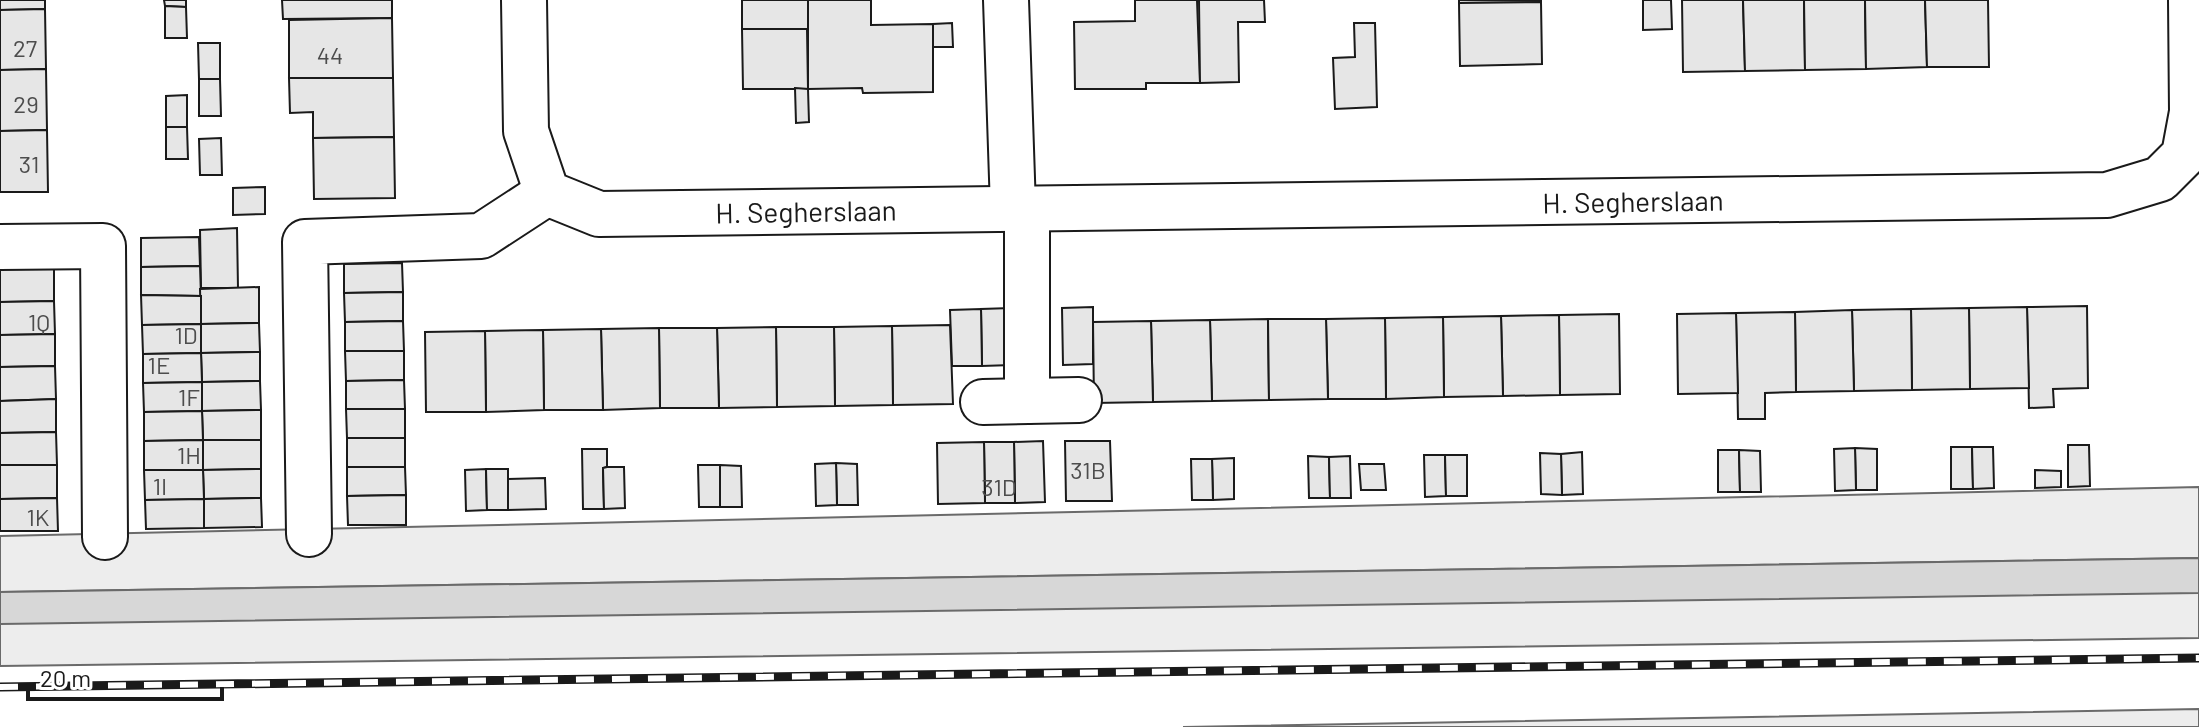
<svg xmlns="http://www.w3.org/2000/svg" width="2199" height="727" font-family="Barlow,sans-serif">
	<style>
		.green { fill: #ededed; stroke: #6a6a6a; stroke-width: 2 }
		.water { fill: #d7d7d7; stroke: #6a6a6a; stroke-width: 2 }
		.building { fill: #e6e6e6; stroke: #1a1a1a; stroke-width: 2 }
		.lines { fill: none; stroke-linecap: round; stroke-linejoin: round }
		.minor-casing { stroke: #1a1a1a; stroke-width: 48 }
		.minor { stroke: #fff; stroke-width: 44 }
		.rail-casing { stroke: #1a1a1a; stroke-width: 9 }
		.rail { stroke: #fff; stroke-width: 6; stroke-dasharray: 18; stroke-linecap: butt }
		.labels { text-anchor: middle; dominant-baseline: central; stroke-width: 6; stroke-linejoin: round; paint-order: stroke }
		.number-label { font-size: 24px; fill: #4d4d4d }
		.street-label { font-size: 28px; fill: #1a1a1a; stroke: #fff }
	</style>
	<rect width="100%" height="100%" fill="#fff"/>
	<g class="green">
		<polygon points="2199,487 2199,558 0,592 0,536"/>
		<polygon points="2199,585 2199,638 0,666 0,602"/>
		<polygon points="2199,709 2199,727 1183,727"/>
	</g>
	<polygon class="water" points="2199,558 2199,593 0,624 0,592"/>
	<g class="building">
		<polygon points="0,0 45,0 45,9 0,10"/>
		<polygon points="164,0 186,0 186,7 165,6"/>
		<polygon points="282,0 392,0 392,18 283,19"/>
		<polygon points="742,0 808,0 809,29 742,29"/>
		<polygon points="808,0 871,0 871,25 933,24 933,92 863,93 862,88 808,89"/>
		<polygon points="1135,0 1197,0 1200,83 1146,83 1146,89 1075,89 1074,22 1135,21"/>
		<polygon points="1199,0 1264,0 1265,22 1238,22 1239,82 1200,83"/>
		<polygon points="1459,0 1541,0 1541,2 1459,3"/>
		<polygon points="1643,0 1671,0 1672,29 1643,30"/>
		<polygon points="1682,0 1743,0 1745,71 1683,72"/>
		<polygon points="1743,0 1804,0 1805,70 1745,71"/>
		<polygon points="1804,0 1865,0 1866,69 1805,70"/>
		<polygon points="1865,0 1925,0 1927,67 1866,69"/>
		<polygon points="1925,0 1988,0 1989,67 1927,67"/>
		<polygon points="1541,2 1542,64 1460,66 1459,3"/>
		<polygon points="165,6 186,7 187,38 165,38"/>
		<polygon points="45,9 46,69 0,70 0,10"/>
		<polygon points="392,18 393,78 289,78 289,20"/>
		<polygon points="952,23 953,47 933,47 933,24"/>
		<polygon points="1354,23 1375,23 1377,107 1335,109 1333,58 1355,57"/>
		<polygon points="742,29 807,29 808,89 743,89"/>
		<polygon points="198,43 220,43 220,79 199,79"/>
		<polygon points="46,69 47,130 0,131 0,70"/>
		<polygon points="289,78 393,78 394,137 313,138 313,112 290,113"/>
		<polygon points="199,79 220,79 221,116 199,116"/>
		<polygon points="795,88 808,89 809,122 796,123"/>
		<polygon points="187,95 187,127 166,127 166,96"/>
		<polygon points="166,127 187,127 188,159 166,159"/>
		<polygon points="47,130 48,192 0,192 0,131"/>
		<polygon points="394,137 395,198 314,199 313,138"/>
		<polygon points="221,138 222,175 200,175 199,139"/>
		<polygon points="265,187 265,214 233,215 233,188"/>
		<polygon points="237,228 238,288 201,288 200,230"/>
		<polygon points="199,237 200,266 141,267 141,238"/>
		<polygon points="402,263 403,292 344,293 344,264"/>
		<polygon points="200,266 201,296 141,295 141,267"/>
		<polygon points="54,268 54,301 0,302 0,269"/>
		<polygon points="259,287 259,323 201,324 200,289"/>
		<polygon points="403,292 403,321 345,322 344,293"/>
		<polygon points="141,295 201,296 201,324 142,325"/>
		<polygon points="54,301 55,334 0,335 0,302"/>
		<polygon points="2087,306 2088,388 2053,389 2054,407 2029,408 2027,307"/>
		<polygon points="1093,307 1093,364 1063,365 1062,308"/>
		<polygon points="2027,307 2029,388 1970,389 1969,308"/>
		<polygon points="1011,308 1012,365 982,366 981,309"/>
		<polygon points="1969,308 1970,389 1912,390 1911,309"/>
		<polygon points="981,309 982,366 952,366 950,310"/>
		<polygon points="1911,309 1912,390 1854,391 1852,310"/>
		<polygon points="1852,310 1854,391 1796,392 1795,312"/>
		<polygon points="1795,312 1796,392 1765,393 1765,419 1738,419 1736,313"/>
		<polygon points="1736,313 1738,393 1678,394 1677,314"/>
		<polygon points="1619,314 1620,394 1560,395 1559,315"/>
		<polygon points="1559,315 1560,395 1503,396 1501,316"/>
		<polygon points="1501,316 1503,396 1444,397 1443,317"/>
		<polygon points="1443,317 1444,397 1386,399 1385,318"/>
		<polygon points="1385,318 1386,399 1328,399 1326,319"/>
		<polygon points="1268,319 1269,400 1212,401 1210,320"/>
		<polygon points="1268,319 1326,319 1328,399 1269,400"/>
		<polygon points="1210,320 1212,401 1153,402 1151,321"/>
		<polygon points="403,321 404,351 345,351 345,322"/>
		<polygon points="1151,321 1153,402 1094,403 1093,322"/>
		<polygon points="259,323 260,352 201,353 201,324"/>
		<polygon points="201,324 201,353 143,354 142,325"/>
		<polygon points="950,325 953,404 893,405 892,326"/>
		<polygon points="892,326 893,405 835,406 834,327"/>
		<polygon points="776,327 834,327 835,406 777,407"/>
		<polygon points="776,327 777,407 719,408 717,328"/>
		<polygon points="659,328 717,328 719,408 660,408"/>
		<polygon points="659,328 660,408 603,410 601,329"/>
		<polygon points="601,329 603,410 544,410 543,330"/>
		<polygon points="543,330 544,410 486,412 485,331"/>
		<polygon points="485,331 486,412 426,412 425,332"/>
		<polygon points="55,334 55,366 0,367 0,335"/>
		<polygon points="345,351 404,351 404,380 346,381"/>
		<polygon points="260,352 260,381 202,382 201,353"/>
		<polygon points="201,353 202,382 143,383 143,354"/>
		<polygon points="55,366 56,399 0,401 0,367"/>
		<polygon points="404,380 405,409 346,409 346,381"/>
		<polygon points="260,381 261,410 202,411 202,382"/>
		<polygon points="202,382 202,411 144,412 143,383"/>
		<polygon points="56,399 56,432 0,433 0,401"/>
		<polygon points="346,409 405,409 405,438 347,438"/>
		<polygon points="261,410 261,440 203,440 202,411"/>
		<polygon points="202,411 203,440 144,441 144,412"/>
		<polygon points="56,432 57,465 0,465 0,433"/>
		<rect x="347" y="438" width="58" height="29"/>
		<polygon points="203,440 203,470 144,470 144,441"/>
		<polygon points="203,440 261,440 261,469 203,470"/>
		<polygon points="1043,441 1045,502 1015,503 1014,442"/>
		<polygon points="1065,441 1110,441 1112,501 1066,501"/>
		<polygon points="984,442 1014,442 1015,503 985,503"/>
		<polygon points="984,442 985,503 938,504 937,443"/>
		<polygon points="2068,445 2089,445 2090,486 2068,487"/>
		<polygon points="1951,447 1972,447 1973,489 1951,489"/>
		<polygon points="1972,447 1993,447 1994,488 1973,489"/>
		<polygon points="1855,448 1877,449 1877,490 1856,490"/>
		<polygon points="1855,448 1856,490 1835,491 1834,449"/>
		<polygon points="582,449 607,449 607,467 603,468 604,509 583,509"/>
		<polygon points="1718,450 1739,450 1740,492 1718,492"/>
		<polygon points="1739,450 1760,451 1761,492 1740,492"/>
		<polygon points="1582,452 1583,494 1562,495 1561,454"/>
		<polygon points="1540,453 1561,454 1562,495 1541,494"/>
		<polygon points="1424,455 1445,455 1446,496 1425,497"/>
		<polygon points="1445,455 1467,455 1467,496 1446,496"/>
		<polygon points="1308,456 1329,457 1330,498 1309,498"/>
		<polygon points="1350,456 1351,498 1330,498 1329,457"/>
		<polygon points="1234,458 1234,499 1213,500 1212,459"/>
		<polygon points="1191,459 1212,459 1213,500 1192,500"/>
		<polygon points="836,463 857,464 858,505 837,505"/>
		<polygon points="836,463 837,505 816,506 815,464"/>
		<polygon points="1359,464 1384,464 1386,490 1361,490"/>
		<polygon points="0,465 57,465 57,498 0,499"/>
		<polygon points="698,465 720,465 720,507 699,507"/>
		<polygon points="720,465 741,466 742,507 720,507"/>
		<polygon points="347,467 405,467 406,495 347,496"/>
		<polygon points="607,467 624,467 625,508 604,509 603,468"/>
		<polygon points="261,469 261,498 204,499 203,470"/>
		<polygon points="486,469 487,510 466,511 465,470"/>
		<polygon points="486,469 508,469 508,510 487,510"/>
		<polygon points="144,470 203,470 204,499 145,500"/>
		<polygon points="2035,470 2061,471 2061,487 2035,488"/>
		<polygon points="545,478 546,509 508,510 508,479"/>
		<polygon points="406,495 406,525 348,525 347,496"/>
		<polygon points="57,498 58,531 0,531 0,499"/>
		<polygon points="261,498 262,527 204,528 204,499"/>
		<polygon points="204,499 204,528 146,529 145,500"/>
	</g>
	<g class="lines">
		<defs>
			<g id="minor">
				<polyline points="524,0 526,131 547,193 599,214 2107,195 2160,179 2184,155 2192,112 2191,0"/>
				<polyline points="1006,0 1013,208"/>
				<polyline points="1027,209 1027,401"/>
				<polyline points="0,247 103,246 105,537"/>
				<polyline points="983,402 1079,400"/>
				<polyline points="309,534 305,242 481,236 547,193"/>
			</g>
		</defs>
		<use href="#minor" class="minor-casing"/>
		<use href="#minor" class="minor"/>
		<defs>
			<polyline id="rail" points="0,687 2199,658"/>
		</defs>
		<use href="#rail" class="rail-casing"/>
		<use href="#rail" class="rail"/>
	</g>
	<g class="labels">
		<g class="number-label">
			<text x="25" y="47">27</text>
			<text x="330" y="54">44</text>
			<text x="26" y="103">29</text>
			<text x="29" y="163">31</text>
			<text x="39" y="321">1Q</text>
			<text x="186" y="334">1D</text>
			<text x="159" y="364">1E</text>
			<text x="189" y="396">1F</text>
			<text x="189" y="454">1H</text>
			<text x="1088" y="469">31B</text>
			<text x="160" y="485">1I</text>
			<text x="999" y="486">31D</text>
			<text x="38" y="516">1K</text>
		</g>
		<g class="street-label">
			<text transform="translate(1633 201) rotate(-1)">H. Segherslaan</text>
			<text transform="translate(806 211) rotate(-1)">H. Segherslaan</text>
		</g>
	</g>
	<path d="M28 687v12h194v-12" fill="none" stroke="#1a1a1a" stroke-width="4"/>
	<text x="40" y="687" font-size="24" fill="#1a1a1a" stroke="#ffffff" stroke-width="6" paint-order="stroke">20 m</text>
</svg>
